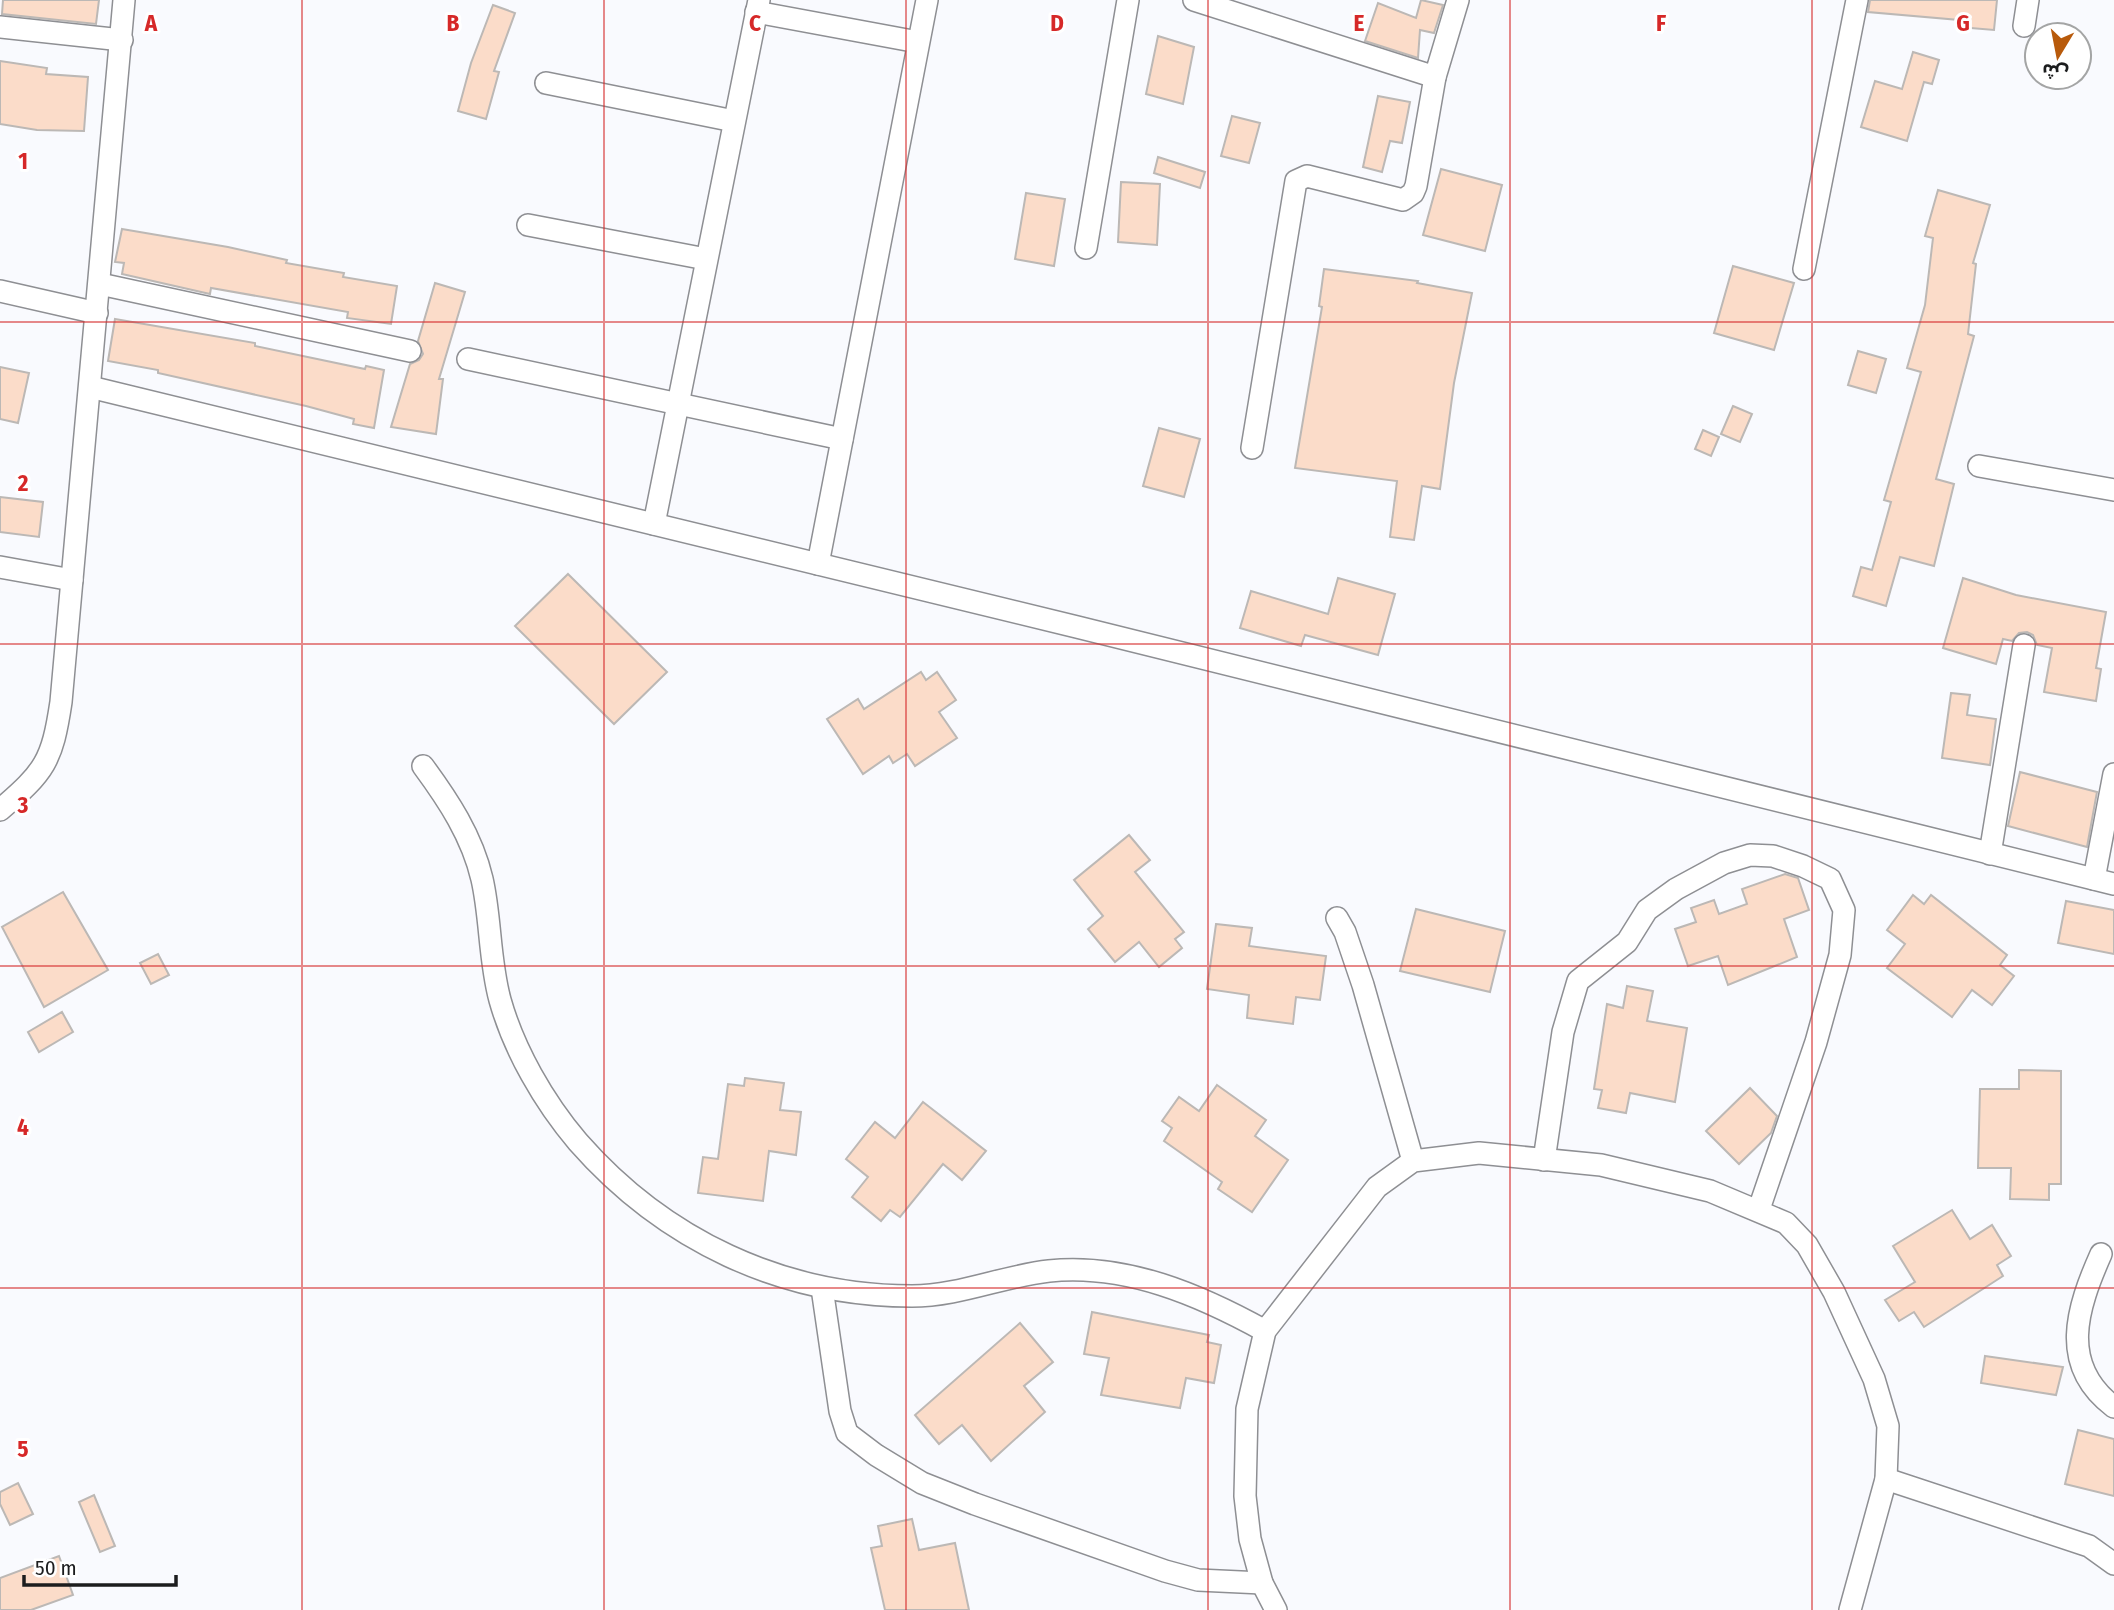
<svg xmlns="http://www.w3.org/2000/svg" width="2114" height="1610" font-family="'Fira Sans Condensed','Noto Sans Arabic',sans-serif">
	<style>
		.building { fill: #fbdcc9; stroke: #bcb8b5; stroke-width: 2 }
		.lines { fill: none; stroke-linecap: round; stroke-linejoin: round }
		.minor-casing { stroke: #8e8f93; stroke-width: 24 }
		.minor { stroke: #fff; stroke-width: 21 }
		.grid { fill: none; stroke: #d62828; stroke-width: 2; stroke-opacity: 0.55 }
		.grid-label { font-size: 23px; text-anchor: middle; font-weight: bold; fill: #d62828; stroke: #fff; stroke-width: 6; stroke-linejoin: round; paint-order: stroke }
	</style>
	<rect width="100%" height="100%" fill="#f9fafe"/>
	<g class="building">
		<polygon points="3,0 99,0 96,24 2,14"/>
		<polygon points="1421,0 1443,5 1434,33 1420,30 1418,58 1365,41 1378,3 1416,18"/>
		<polygon points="1870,0 1997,0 1994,30 1959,27 1959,20 1868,12"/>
		<polygon points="493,5 515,13 494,71 499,72 486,119 458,111 471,63"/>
		<polygon points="1158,36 1194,47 1183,104 1146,94"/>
		<polygon points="1913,52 1939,60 1932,84 1924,82 1907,141 1861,127 1875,81 1902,89"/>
		<polygon points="0,61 47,68 46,74 88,77 84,131 37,130 0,124"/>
		<polygon points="1378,96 1410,102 1402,143 1390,141 1382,172 1363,167"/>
		<polygon points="1232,116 1260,123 1249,163 1221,156"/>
		<polygon points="1158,157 1205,172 1200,188 1154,173"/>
		<polygon points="1441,169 1502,185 1485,251 1423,235"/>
		<polygon points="1121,182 1160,184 1157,245 1118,242"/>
		<polygon points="1938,190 1990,205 1973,263 1976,264 1968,334 1974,336 1936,479 1954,484 1934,566 1900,557 1886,606 1853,596 1861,567 1872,570 1891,502 1884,500 1921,372 1907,368 1925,305 1933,238 1925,236"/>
		<polygon points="1026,193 1065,199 1054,266 1015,259"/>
		<polygon points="122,229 228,247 287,260 286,263 344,273 343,277 397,286 391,324 347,318 348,312 211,288 210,294 122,274 124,263 115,262"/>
		<polygon points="1733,266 1794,283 1774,350 1714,333"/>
		<polygon points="1324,269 1418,281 1417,283 1472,293 1454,383 1440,489 1422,486 1414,540 1390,537 1397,481 1295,468 1322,307 1319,306"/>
		<polygon points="435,283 465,292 439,379 443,379 436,434 391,427 410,364 419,360 423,354 418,341"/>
		<polygon points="115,319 255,343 255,346 365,369 366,366 384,370 374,428 353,424 354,419 306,406 158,373 158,370 108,361"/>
		<polygon points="1858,351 1886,359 1876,393 1848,385"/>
		<polygon points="0,367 29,373 18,423 0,419"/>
		<polygon points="1733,406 1752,414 1740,442 1721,434"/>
		<polygon points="1159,428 1200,439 1184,497 1143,486"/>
		<polygon points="1703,430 1719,437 1711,456 1695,449"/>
		<polygon points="0,497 43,502 39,537 0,532"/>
		<polygon points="568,574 667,672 614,724 515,626"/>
		<polygon points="1338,578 1395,594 1378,655 1305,635 1301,646 1240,628 1251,591 1328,614"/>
		<polygon points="1963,578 2016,595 2106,612 2096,668 2101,669 2096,701 2044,692 2052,648 2037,645 2033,635 2027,632 2019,633 2012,641 2003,639 1996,664 1943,648"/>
		<polygon points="921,672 926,680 937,672 956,700 939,712 957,738 915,766 907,754 893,763 889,756 863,774 827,719 858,699 864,709"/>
		<polygon points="1951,693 1970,695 1967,715 1996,719 1990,765 1942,758"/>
		<polygon points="2020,772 2097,792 2087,847 2008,826"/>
		<polygon points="1129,835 1150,860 1135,872 1184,932 1175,939 1182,948 1159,967 1139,942 1115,962 1088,929 1103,916 1074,880"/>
		<polygon points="1785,874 1798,878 1809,910 1784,919 1797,957 1728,985 1718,956 1688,966 1675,929 1696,922 1691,908 1714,900 1719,914 1747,904 1742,889"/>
		<polygon points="63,892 108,970 44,1007 2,927"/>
		<polygon points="1913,895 1924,904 1931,895 2007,955 2000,965 2014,976 1992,1005 1972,990 1952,1017 1887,968 1905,944 1887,930"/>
		<polygon points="2066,901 2114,910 2114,954 2058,943"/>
		<polygon points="1416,909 1505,931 1490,992 1400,971"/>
		<polygon points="1216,924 1252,928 1249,946 1326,956 1320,1000 1296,997 1293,1024 1247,1018 1249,995 1207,989"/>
		<polygon points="158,954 169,975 151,984 140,963"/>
		<polygon points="1627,986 1653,991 1647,1021 1687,1028 1675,1102 1630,1093 1626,1113 1598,1108 1602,1090 1594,1089 1607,1004 1623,1008"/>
		<polygon points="62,1012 73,1032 39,1052 28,1032"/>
		<polygon points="2019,1070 2061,1071 2061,1184 2049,1184 2049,1200 2010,1199 2011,1168 1978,1168 1980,1089 2019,1089"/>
		<polygon points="745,1078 784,1083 780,1110 801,1112 796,1155 769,1151 763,1201 698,1193 703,1157 718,1159 728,1084 744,1086"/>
		<polygon points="1217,1085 1266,1120 1255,1136 1288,1160 1252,1212 1218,1189 1222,1182 1164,1141 1172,1128 1162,1121 1179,1097 1199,1111"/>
		<polygon points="1750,1088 1777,1116 1771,1133 1739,1164 1706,1131"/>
		<polygon points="923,1102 986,1151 962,1180 943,1164 900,1217 890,1210 881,1221 852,1197 868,1177 846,1159 875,1122 895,1138"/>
		<polygon points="1952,1210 1970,1239 1992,1225 2011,1256 1997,1265 2003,1276 1924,1327 1914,1312 1899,1321 1885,1300 1915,1282 1893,1246"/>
		<polygon points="1092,1312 1209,1335 1207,1342 1221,1345 1214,1383 1186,1378 1180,1408 1101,1395 1109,1358 1084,1354"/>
		<polygon points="1020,1323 1053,1362 1024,1386 1045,1412 991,1461 962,1425 939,1444 915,1415"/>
		<polygon points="1985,1356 2063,1367 2056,1395 1981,1383"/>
		<polygon points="2078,1430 2114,1439 2114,1496 2065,1484"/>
		<polygon points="18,1483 33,1514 10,1525 0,1504 0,1492"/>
		<polygon points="94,1495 115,1546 100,1552 79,1502"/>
		<polygon points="912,1519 919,1550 955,1543 969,1610 885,1610 871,1548 882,1546 878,1526"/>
		<polygon points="59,1556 73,1595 31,1610 0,1610 0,1578"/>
	</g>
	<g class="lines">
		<defs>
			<g id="minor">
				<polyline points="1194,0 1435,77 1458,0"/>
				<polyline points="756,12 918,42"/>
				<polyline points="2024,26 2028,0"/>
				<polyline points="0,27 122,40"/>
				<polyline points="546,83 734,121"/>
				<polyline points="528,225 706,259"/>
				<polyline points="1086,248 1128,0"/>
				<polyline points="1804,269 1857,0"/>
				<polyline points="100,284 410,351"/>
				<polyline points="0,291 97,313"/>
				<polyline points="468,359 842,439"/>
				<polyline points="90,387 1077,627 2114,884"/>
				<polyline points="1252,448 1296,181 1307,176 1403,200 1413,193 1416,186 1435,77"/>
				<polyline points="1979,466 2114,490"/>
				<polyline points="654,524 759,0"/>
				<polyline points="818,564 927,0"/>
				<polyline points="0,567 72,580"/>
				<path d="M423,766C448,800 472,836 482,879C491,918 489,960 500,1000C514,1050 544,1102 578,1142C664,1240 782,1296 912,1296C959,1296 1003,1276 1049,1271C1126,1263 1200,1295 1265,1331"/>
				<path d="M0,810C45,771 52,762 61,702L124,0"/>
				<polyline points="1990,854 2024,645"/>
				<polyline points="2094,879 2114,774"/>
				<polyline points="1337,918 1345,932 1363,985 1413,1161"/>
				<polyline points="1544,1160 1563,1032 1578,981 1627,942 1647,910 1676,889 1724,863 1750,855 1773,856 1803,866 1830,879 1844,910 1840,955 1816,1042 1759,1209"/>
				<path d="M2101,1254C2077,1308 2058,1365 2114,1407"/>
				<polyline points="822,1288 840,1411 847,1433 876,1455 922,1483 975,1504 1165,1571 1198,1580 1262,1583"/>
				<polyline points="1886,1479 2089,1546 2114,1564"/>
				<polyline points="1276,1610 1262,1583 1250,1539 1245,1496 1247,1409 1265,1331 1377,1187 1413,1161 1479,1153 1601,1165 1710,1191 1786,1223 1807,1245 1834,1292 1874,1379 1888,1426 1886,1479 1850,1610"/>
			</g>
		</defs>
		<use href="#minor" class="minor-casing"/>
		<use href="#minor" class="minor"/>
	</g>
	<path class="grid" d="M302,0V1610M604,0V1610M906,0V1610M1208,0V1610M1510,0V1610M1812,0V1610M0,322H2114M0,644H2114M0,966H2114M0,1288H2114"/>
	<g class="grid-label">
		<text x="151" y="31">A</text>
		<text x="453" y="31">B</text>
		<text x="755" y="31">C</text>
		<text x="1057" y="31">D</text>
		<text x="1359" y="31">E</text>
		<text x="1661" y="31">F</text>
		<text x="1963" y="31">G</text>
		<text x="23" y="169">1</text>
		<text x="23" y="491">2</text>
		<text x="23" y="813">3</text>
		<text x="23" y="1135">4</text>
		<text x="23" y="1457">5</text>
	</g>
	<g transform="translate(2058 56) rotate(190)"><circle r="33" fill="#ffffff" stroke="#a4a5a5" stroke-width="2"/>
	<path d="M0-5L12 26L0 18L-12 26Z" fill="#b85a0b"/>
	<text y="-10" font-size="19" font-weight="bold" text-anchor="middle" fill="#1c1d1e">ش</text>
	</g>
	<path d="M24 1575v10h152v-10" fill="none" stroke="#1c1d1e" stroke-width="3.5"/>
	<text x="35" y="1575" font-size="21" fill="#1c1d1e" stroke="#ffffff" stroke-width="5" paint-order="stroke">50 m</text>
</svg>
